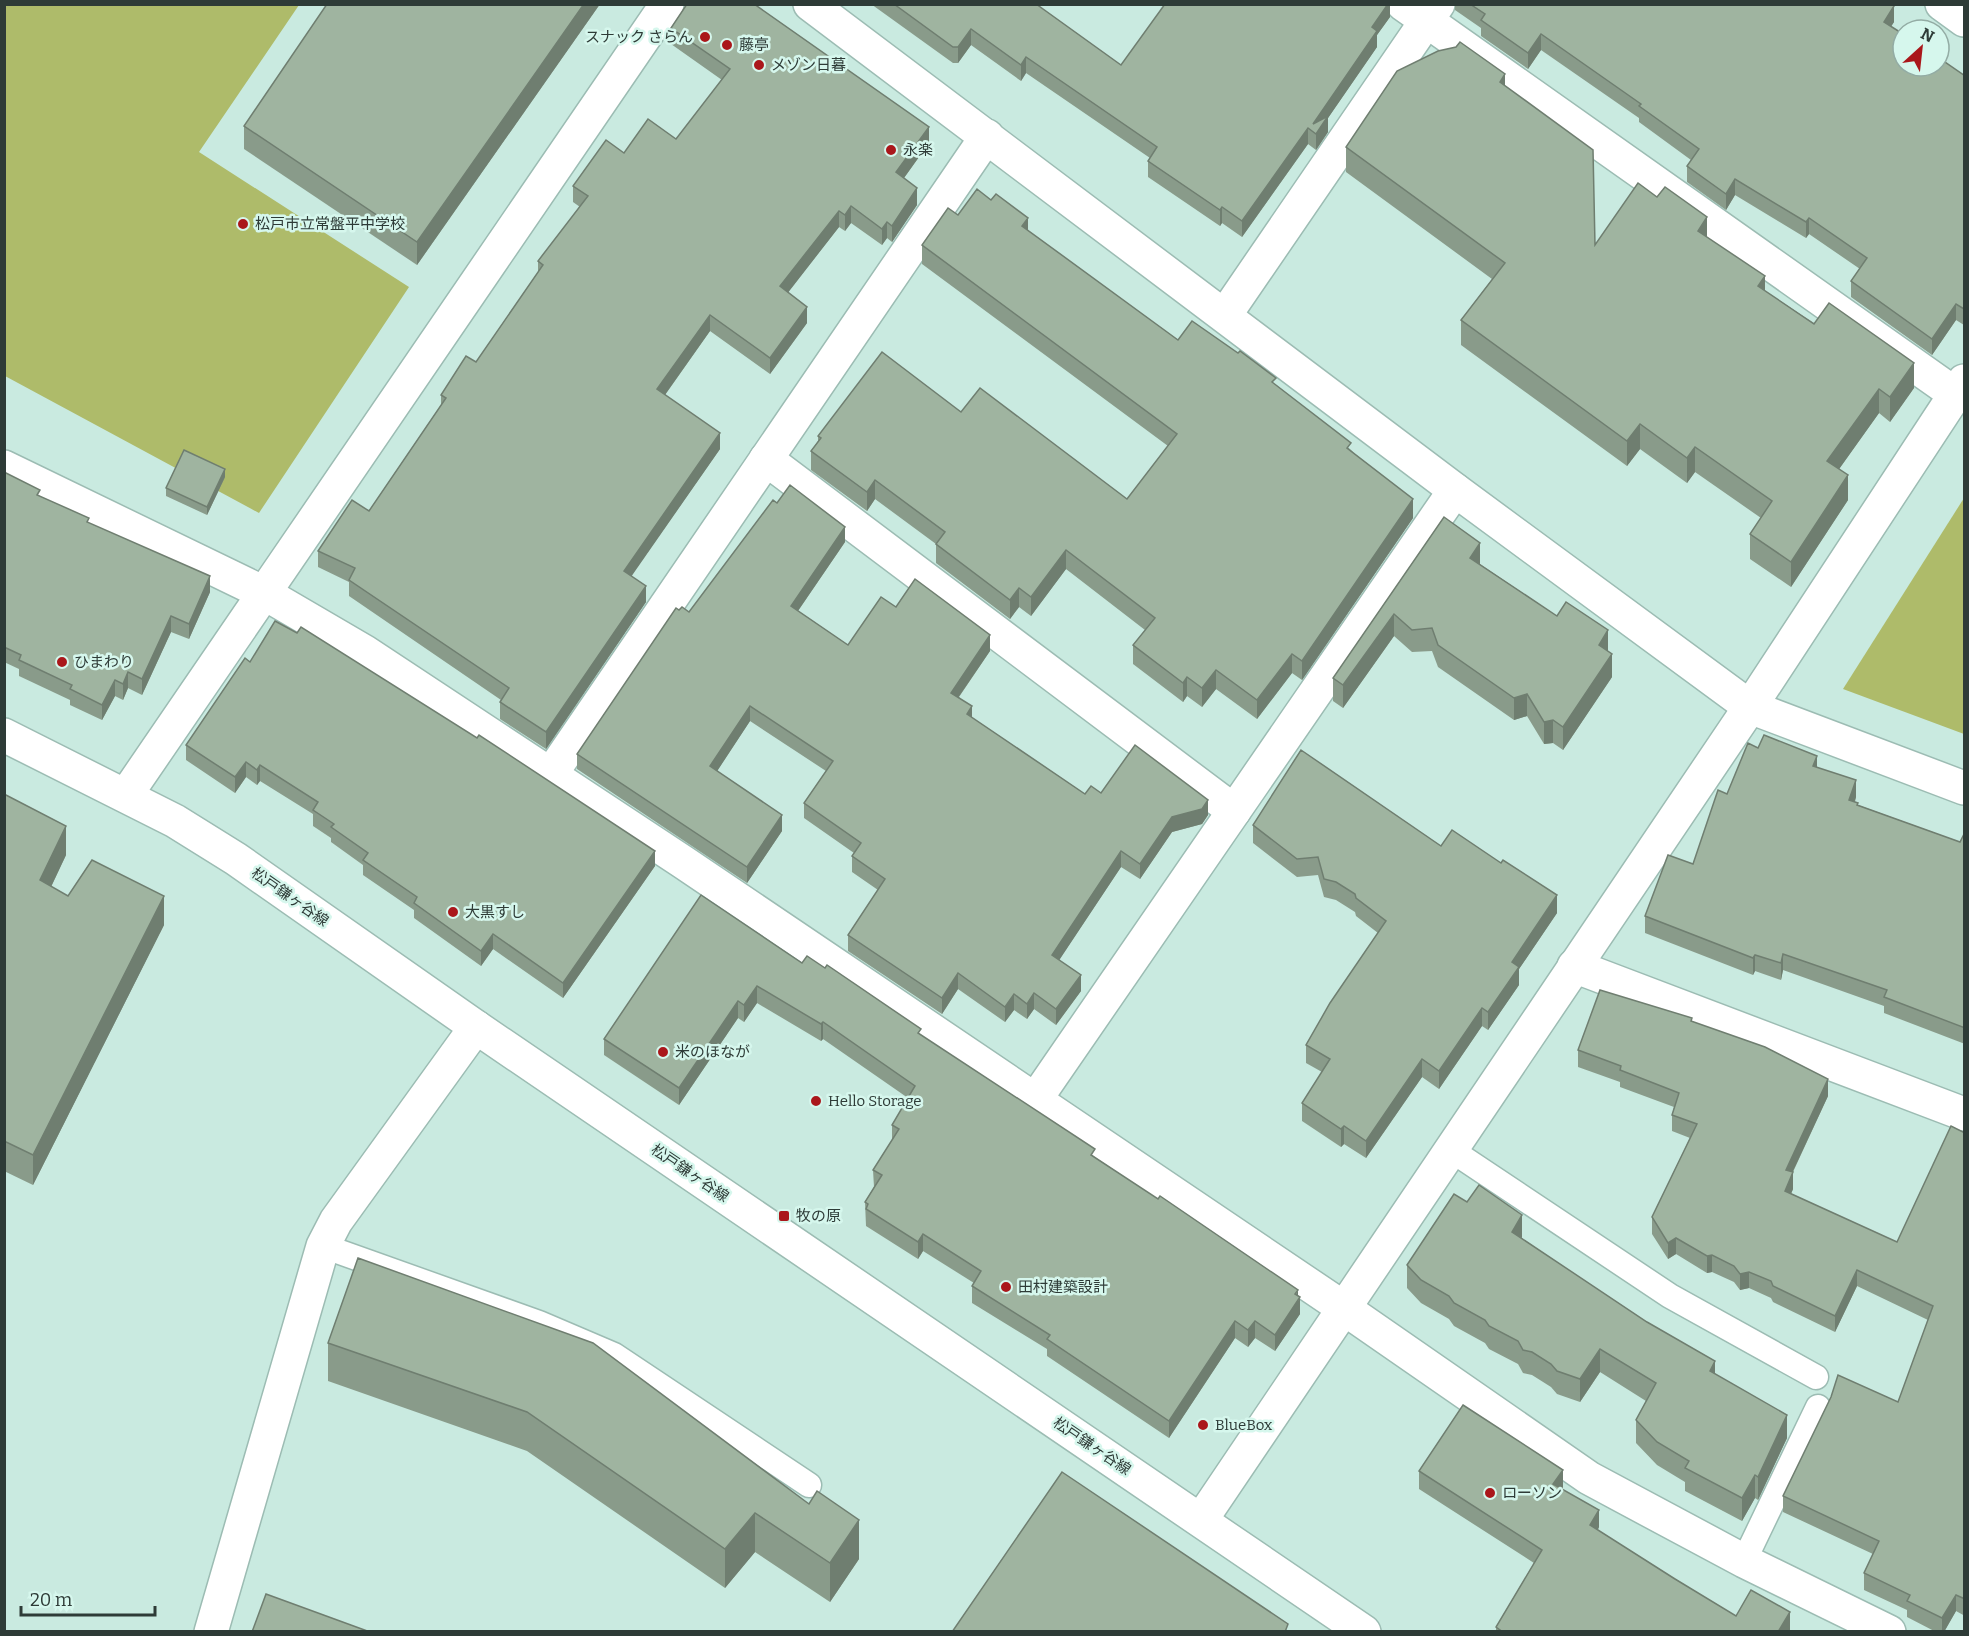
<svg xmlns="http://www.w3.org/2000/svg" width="1969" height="1636" font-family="Bitter,'Noto Sans JP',serif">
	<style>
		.green { fill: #aebb6a }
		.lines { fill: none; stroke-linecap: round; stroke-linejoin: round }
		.service-casing { stroke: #9cbcb3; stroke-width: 27 }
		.minor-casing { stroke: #9cbcb3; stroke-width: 36 }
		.tertiary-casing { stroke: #9cbcb3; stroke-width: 36 }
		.secondary-casing { stroke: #9cbcb3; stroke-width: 36 }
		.service { stroke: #fff; stroke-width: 24 }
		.minor { stroke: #fff; stroke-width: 33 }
		.tertiary { stroke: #fff; stroke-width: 33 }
		.secondary { stroke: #fff; stroke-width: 33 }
		.wall { fill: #899b8a }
		.shaded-wall { fill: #6f7e70 }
		.building { fill: #9fb4a0; stroke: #6f7e70; stroke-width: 1.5 }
		.poi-dot { fill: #aa171b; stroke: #d6f7ed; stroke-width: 2 }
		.labels { text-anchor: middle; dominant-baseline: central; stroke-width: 5; stroke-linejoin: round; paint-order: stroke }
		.poi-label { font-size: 15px; fill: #2e3b37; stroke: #d6f7ed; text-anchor: start }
		.street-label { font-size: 15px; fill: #2e3b37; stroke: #d6f7ed }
	</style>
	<rect width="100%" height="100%" fill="#c9eae0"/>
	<g class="green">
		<polygon points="4,5 299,5 199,152 409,287 259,513 5,376"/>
		<polygon points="1964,498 1964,734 1843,689"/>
	</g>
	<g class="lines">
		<defs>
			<g id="service">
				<polyline points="1451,1150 1670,1296 1816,1377"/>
				<polyline points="323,1246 539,1323 614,1355 809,1485"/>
				<polyline points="1744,1561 1818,1407"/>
			</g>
			<g id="minor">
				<polyline points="1403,4 1955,394"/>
				<polyline points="1942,4 1964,20"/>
				<polyline points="1225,315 1438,4"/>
				<polyline points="766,459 1234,811"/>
				<polyline points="4,467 264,593 365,652 683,862 1345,1309 1589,1478 1744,1561 1889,1632"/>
				<polyline points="551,774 987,136"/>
				<polyline points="126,795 667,4"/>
				<polyline points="1574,966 1964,1114"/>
				<polyline points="1035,1100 1455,490"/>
				<polyline points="211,1632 323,1246 336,1221 476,1027"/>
			</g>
			<g id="tertiary">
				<polyline points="810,4 1455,490 1750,707 1964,788"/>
				<polyline points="1201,1520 1750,707 1964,381"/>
			</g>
			<polyline id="secondary" points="4,735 175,821 236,859 476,1027 1364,1632"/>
		</defs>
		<use href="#service" class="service-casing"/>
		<use href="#minor" class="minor-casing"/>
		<use href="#tertiary" class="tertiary-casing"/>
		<use href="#secondary" class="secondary-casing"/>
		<use href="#service" class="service"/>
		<use href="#minor" class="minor"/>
		<use href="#tertiary" class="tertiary"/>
		<use href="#secondary" class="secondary"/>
	</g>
	<g class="wall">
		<polygon points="600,4 417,265 244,149 244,126"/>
		<polygon points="871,4 1036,4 1121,65 1390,4 1390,17 1377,35 1377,47 1328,118 1328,132 1316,150 1308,144 1242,237 1222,223 1220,226 1148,177 1148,161 1150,158 1026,73 1021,81 971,45 958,63 953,63"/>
		<polygon points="1455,4 1892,4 1894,22 1891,26 1965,76 1965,324 1964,325 1956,320 1932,355 1851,297 1851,281 1860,269 1809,234 1806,238 1735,195 1726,210 1687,182 1687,166 1691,160 1639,122 1639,118 1541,50 1528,69 1481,36 1481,28 1455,10"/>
		<polygon points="671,28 929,143 904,178 917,205 892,242 887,238 882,245 851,223 845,231 839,227 788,292 807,323 770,374 710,331 665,395 720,449 631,576 646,602 546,749 500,719 500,702 501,700 349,596 349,582 318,567 318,551 369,511 441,405 441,395 476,362 538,272 538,261 580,207 573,202 573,186 624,153 676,139 722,80 671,44"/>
		<polygon points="1505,86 1595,245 1707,237 1765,291 1914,388 1890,422 1879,413 1839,469 1848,500 1791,587 1750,559 1750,534 1761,518 1695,472 1687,483 1640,449 1627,466 1461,345 1461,320 1492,279 1346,172 1346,147"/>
		<polygon points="958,215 1028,231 1178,340 1276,385 1351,450 1413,518 1302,680 1292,673 1257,719 1216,689 1202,707 1187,696 1183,702 1133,664 1133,645 1145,630 1066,569 1031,616 1019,607 1010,619 936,563 936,544 875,499 867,511 811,470 811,451 818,441 818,436 961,412 1127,499 1168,446 922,264 922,245"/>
		<polygon points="4,472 40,496 210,592 189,639 171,632 142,695 128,688 123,700 115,696 102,720 70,705 70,700 19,676 19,669 4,662"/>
		<polygon points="225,477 207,515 166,496 166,488"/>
		<polygon points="777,503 845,542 798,611 848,645 896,607 990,651 959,697 972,718 1085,794 1101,793 1208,815 1202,824 1172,832 1140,879 1121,867 1059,960 1081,991 1056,1025 1034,1009 1027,1019 1014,1010 1005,1022 958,989 942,1014 848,951 848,935 878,890 852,872 852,856 854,853 804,818 804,803 826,771 750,721 717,771 782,831 747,883 577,769 577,754 679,610 689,612"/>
		<polygon points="1444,517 1480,564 1608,651 1612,677 1563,750 1553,743 1544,744 1527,716 1514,720 1438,667 1432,651 1412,652 1394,636 1343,708 1333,701 1333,678"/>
		<polygon points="250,662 655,866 563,998 493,949 481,966 414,918 414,910 363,875 363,865 331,842 331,838 313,826 313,814 260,781 257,785 246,777 235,793 186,760 186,745"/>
		<polygon points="1817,767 1856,797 1855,802 1858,805 1960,842 1965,832 1965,1044 1884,1013 1884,1006 1783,970 1781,980 1755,971 1753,975 1645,933 1645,916 1693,864 1727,794"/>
		<polygon points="4,794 66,855 51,887 68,896 164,925 33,1185 4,1171"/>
		<polygon points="1253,825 1441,846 1557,913 1519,969 1519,985 1488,1030 1482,1026 1439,1089 1422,1077 1366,1158 1344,1144 1341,1147 1302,1121 1302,1103 1322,1072 1306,1063 1306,1045 1378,933 1356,916 1355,912 1336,900 1324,897 1318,875 1297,877 1253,843"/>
		<polygon points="802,963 921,1035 1095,1157 1298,1295 1300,1314 1275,1351 1255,1338 1248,1347 1235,1338 1169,1438 1047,1356 1047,1349 972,1303 972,1286 974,1283 923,1251 918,1259 866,1226 865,1202 874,1187 873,1170 892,1140 892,1125 908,1098 823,1039 821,1041 757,1003 744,1022 738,1018 679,1105 604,1055 604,1039"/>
		<polygon points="1692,1021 1828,1096 1793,1172 1793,1189 1791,1194 1897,1242 1965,1133 1965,1616 1956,1611 1944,1632 1936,1632 1907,1617 1907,1610 1864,1590 1864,1573 1873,1554 1783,1512 1783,1496 1898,1402 1928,1320 1857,1286 1835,1332 1773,1302 1771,1298 1749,1288 1740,1290 1734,1282 1712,1272 1707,1273 1676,1254 1668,1259 1652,1234 1652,1217 1690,1138 1672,1131 1672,1115 1674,1107 1620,1087 1620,1082 1578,1067 1578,1050"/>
		<polygon points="1522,1237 1522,1238 1715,1374 1787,1438 1758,1500 1755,1498 1742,1521 1685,1491 1685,1482 1657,1465 1636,1443 1636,1420 1646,1401 1600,1372 1580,1402 1557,1394 1551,1387 1532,1375 1523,1373 1518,1364 1489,1349 1485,1343 1454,1326 1449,1319 1421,1303 1407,1288 1407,1265"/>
		<polygon points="358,1258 859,1559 830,1602 755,1552 725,1588 527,1451 328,1381 328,1343"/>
		<polygon points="1419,1471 1563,1487 1562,1489 1599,1527 1598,1530 1675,1579 1736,1616 1790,1630 1789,1632 1496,1632 1496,1627 1534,1563 1419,1489"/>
	</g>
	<g class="shaded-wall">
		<polygon points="584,4 600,4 417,265 417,242"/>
		<polygon points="1388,4 1390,4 1390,17 1377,35 1377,47 1328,118 1328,132 1316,150 1316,134 1313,124 1372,27"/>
		<polygon points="1894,6 1894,22 1884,38 1884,22"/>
		<polygon points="971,29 971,45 958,63 958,47"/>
		<polygon points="1541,34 1541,50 1528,69 1528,53"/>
		<polygon points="1026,57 1026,73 1021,81 1021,65"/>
		<polygon points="1505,74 1505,99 1500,82"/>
		<polygon points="929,127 929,143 896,189 896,172"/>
		<polygon points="1308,128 1308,144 1242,237 1242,221"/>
		<polygon points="1735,179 1735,195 1726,210 1726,194"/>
		<polygon points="917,188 917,205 892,242 892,226"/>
		<polygon points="851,206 851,223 845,231 845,215"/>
		<polygon points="1222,207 1222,223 1220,226 1220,210"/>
		<polygon points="839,211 839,227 780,303 780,286"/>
		<polygon points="1707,217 1707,241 1698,231"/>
		<polygon points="1028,218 1028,237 1022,226"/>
		<polygon points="1809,218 1809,234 1806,238 1806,222"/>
		<polygon points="887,222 887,238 882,245 882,229"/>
		<polygon points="1765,276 1765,301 1758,286"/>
		<polygon points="1956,304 1956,320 1932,355 1932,339"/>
		<polygon points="807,307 807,323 770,374 770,358"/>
		<polygon points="710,315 710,331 657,406 657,389"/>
		<polygon points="1914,363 1914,388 1890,422 1890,397"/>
		<polygon points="1879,389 1879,413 1827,486 1827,461"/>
		<polygon points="1640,424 1640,449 1627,466 1627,441"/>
		<polygon points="720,433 720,449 624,587 624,571"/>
		<polygon points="1695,447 1695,472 1687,483 1687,458"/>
		<polygon points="225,469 225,477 207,515 207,507"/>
		<polygon points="1848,475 1848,500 1791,587 1791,562"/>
		<polygon points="875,480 875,499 867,511 867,492"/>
		<polygon points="1413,499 1413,518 1302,680 1302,661"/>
		<polygon points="845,527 845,542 791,621 791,606"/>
		<polygon points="1480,543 1480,565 1470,558"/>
		<polygon points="1066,550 1066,569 1031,616 1031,597"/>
		<polygon points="210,576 210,592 189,639 189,624"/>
		<polygon points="646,586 646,602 546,749 546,732"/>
		<polygon points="1019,588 1019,607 1010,619 1010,600"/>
		<polygon points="1394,614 1394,636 1343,708 1343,685"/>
		<polygon points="171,616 171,632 142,695 142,679"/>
		<polygon points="1608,630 1608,652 1599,645"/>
		<polygon points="990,635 990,651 951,708 951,693"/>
		<polygon points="1292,654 1292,673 1257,719 1257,700"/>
		<polygon points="1612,654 1612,677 1563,750 1563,727"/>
		<polygon points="1216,670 1216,689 1202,707 1202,688"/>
		<polygon points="128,672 128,688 123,700 123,684"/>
		<polygon points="1187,677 1187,696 1183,702 1183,683"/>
		<polygon points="115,680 115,696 102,720 102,705"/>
		<polygon points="1527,694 1527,716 1514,720 1514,698"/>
		<polygon points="750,706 750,721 710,782 710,766"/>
		<polygon points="972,706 972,722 967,714"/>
		<polygon points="1553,720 1553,743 1544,744 1544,722"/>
		<polygon points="1817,756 1817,773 1813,766"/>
		<polygon points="246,762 246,777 235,793 235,777"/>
		<polygon points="260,765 260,781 257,785 257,770"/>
		<polygon points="1856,780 1856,797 1849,817 1849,800"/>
		<polygon points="1208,800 1208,815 1202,824 1172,832 1140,879 1140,864 1172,817"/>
		<polygon points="782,815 782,831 747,883 747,867"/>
		<polygon points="66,826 66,855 40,910 40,880"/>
		<polygon points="655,851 655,866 563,998 563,983"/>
		<polygon points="1121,851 1121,867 1052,971 1052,955"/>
		<polygon points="1557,895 1557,913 1519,969 1519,985 1488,1030 1488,1012 1512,962"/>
		<polygon points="164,896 164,925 33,1185 33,1155"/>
		<polygon points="493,934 493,949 481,966 481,951"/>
		<polygon points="1783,954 1783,970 1781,980 1781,963"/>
		<polygon points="1755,955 1755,971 1753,975 1753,958"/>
		<polygon points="958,973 958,989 942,1014 942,998"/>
		<polygon points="1081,975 1081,991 1056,1025 1056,1009"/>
		<polygon points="757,986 757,1003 744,1022 744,1005"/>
		<polygon points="1034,993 1034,1009 1027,1019 1027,1004"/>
		<polygon points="1014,994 1014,1010 1005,1022 1005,1007"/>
		<polygon points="738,1001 738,1018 679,1105 679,1088"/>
		<polygon points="1482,1008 1482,1026 1439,1089 1439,1071"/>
		<polygon points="823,1022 823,1039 821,1041 821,1024"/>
		<polygon points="1422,1059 1422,1077 1366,1158 1366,1141"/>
		<polygon points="1828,1079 1828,1096 1786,1186 1786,1170"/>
		<polygon points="1344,1126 1344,1144 1341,1147 1341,1129"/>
		<polygon points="1793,1172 1793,1189 1785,1207 1785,1191"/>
		<polygon points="1522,1215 1522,1237 1512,1255 1512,1232"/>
		<polygon points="923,1234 923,1251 918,1259 918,1242"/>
		<polygon points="1676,1238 1676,1254 1668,1259 1668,1243"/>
		<polygon points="1712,1255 1712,1272 1707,1273 1707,1256"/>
		<polygon points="1857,1270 1857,1286 1835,1332 1835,1316"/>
		<polygon points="1749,1272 1749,1288 1740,1290 1740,1274"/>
		<polygon points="1298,1290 1298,1301 1300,1297 1300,1314 1275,1351 1275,1335"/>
		<polygon points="1235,1321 1235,1338 1169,1438 1169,1421"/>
		<polygon points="1255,1321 1255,1338 1248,1347 1248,1330"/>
		<polygon points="1600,1349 1600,1372 1580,1402 1580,1379"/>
		<polygon points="1715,1361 1715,1384 1710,1371"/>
		<polygon points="1787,1415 1787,1438 1758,1500 1758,1477"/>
		<polygon points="1563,1470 1563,1487 1553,1501 1553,1484"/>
		<polygon points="1755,1475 1755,1498 1742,1521 1742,1498"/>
		<polygon points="1599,1510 1599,1527 1590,1542 1590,1525"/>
		<polygon points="755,1513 755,1552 725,1588 725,1549"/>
		<polygon points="859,1520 859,1559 830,1602 830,1563"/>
		<polygon points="1956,1595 1956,1611 1944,1632 1942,1632 1942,1618"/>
		<polygon points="1790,1612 1790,1630 1789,1632 1778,1632"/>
	</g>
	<g class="building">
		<polygon points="327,4 584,4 417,242 244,126"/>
		<polygon points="687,4 754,4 929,127 896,172 917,188 892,226 887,222 882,229 851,206 845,215 839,211 780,286 807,307 770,358 710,315 657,389 720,433 624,571 646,586 546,732 500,702 509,688 349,580 355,568 318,551 352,500 369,511 446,398 441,395 466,356 476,362 543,265 538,261 588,196 573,186 606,140 624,153 648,119 676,139 730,69 671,28"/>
		<polygon points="894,4 1036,4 1121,65 1165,4 1388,4 1372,27 1377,31 1313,124 1328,116 1316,134 1308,128 1242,221 1222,207 1220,210 1148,161 1157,147 1026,57 1021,65 971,29 958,47 953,47"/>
		<polygon points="1470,4 1892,4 1894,6 1884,22 1903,34 1903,66 1939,66 1939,58 1965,76 1965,308 1964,309 1956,304 1932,339 1851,281 1867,258 1809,218 1806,222 1735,179 1726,194 1687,166 1699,149 1639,106 1641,104 1541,34 1528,53 1481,20 1485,14"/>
		<polygon points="1460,42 1505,74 1500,82 1593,150 1595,245 1638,183 1657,197 1665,187 1707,217 1698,231 1765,276 1758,286 1814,324 1829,303 1914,363 1890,397 1879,389 1827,461 1848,475 1791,562 1750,534 1772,501 1695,447 1687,458 1640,424 1627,441 1461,320 1505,263 1346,147 1397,71 1438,51 1456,47"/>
		<polygon points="977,189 991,200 996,194 1028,218 1022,226 1178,340 1192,321 1238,353 1240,351 1276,378 1272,382 1351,443 1347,448 1413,499 1302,661 1292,654 1257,700 1216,670 1202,688 1187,677 1183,683 1133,645 1155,618 1066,550 1031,597 1019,588 1010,600 936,544 945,532 875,480 867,492 811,451 821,438 818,436 882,352 961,412 980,388 1127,499 1177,434 922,245 948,208 958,215"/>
		<polygon points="184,450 225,469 207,507 166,488"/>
		<polygon points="4,472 40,490 37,495 89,518 87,522 210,576 189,624 171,616 142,679 128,672 123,684 115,680 102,705 70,689 72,685 19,660 21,655 4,647"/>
		<polygon points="790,485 845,527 791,606 848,645 881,597 896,607 915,579 990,635 951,693 972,706 967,714 1085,794 1091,786 1101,793 1135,745 1208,800 1202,809 1172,817 1140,864 1121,851 1052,955 1081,975 1056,1009 1034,993 1027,1004 1014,994 1005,1007 958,973 942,998 848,935 885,879 852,856 861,843 804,803 833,761 750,706 710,766 782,815 747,867 577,754 676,608 679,610 682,607 689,612 773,500 777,503"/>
		<polygon points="1444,517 1480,543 1470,558 1557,616 1566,602 1608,630 1599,645 1612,654 1563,727 1553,720 1544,722 1527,694 1514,698 1438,645 1432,628 1412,630 1394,614 1343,685 1333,678"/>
		<polygon points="275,621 297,633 301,627 477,738 479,735 655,851 563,983 493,934 481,951 414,903 417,897 363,860 368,853 331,827 334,824 313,810 318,802 260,765 257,770 246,762 235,777 186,745 245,658 250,662"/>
		<polygon points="1764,735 1817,756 1813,766 1856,780 1849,800 1858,803 1857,805 1960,842 1965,832 1965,1028 1884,997 1887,990 1783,954 1781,963 1755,955 1753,958 1645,916 1668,855 1693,864 1718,790 1727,794 1748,743 1758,748"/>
		<polygon points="1301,750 1441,846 1452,830 1501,863 1503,860 1557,895 1512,962 1519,967 1488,1012 1482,1008 1439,1071 1422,1059 1366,1141 1344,1126 1341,1129 1302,1103 1330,1059 1306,1045 1330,1003 1386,921 1356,898 1355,894 1336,882 1324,879 1318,857 1297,859 1253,825"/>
		<polygon points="4,794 66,826 40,880 68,896 92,860 164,896 33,1155 4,1141"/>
		<polygon points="701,895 802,963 807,956 825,968 827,965 921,1029 918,1033 1095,1149 1091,1155 1158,1199 1160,1196 1298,1290 1295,1294 1300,1297 1275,1335 1255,1321 1248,1330 1235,1321 1169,1421 1047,1339 1050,1335 972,1286 981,1271 923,1234 918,1242 866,1209 868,1204 865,1202 882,1175 873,1170 899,1129 892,1125 915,1086 823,1022 821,1024 757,986 744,1005 738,1001 679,1088 604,1039"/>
		<polygon points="1600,990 1692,1018 1691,1021 1765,1047 1828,1079 1786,1170 1793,1172 1785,1191 1897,1242 1951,1126 1965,1133 1965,1599 1956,1595 1942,1618 1907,1601 1910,1595 1864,1573 1879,1541 1783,1496 1831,1397 1838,1375 1898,1402 1933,1306 1857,1270 1835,1316 1773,1286 1771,1281 1749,1272 1740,1274 1734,1266 1712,1255 1707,1256 1676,1238 1668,1243 1652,1217 1697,1124 1672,1115 1679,1093 1620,1070 1621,1066 1578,1050"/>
		<polygon points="1479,1185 1522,1215 1512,1232 1647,1322 1715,1361 1710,1371 1787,1415 1758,1477 1755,1475 1742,1498 1685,1468 1689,1461 1657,1442 1636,1420 1656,1383 1600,1349 1580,1379 1557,1371 1551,1364 1532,1352 1523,1350 1518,1341 1489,1326 1485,1320 1454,1303 1449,1296 1421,1280 1407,1265 1454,1194 1467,1202"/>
		<polygon points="358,1258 593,1343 809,1504 817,1491 859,1520 830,1563 755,1513 725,1549 527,1412 328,1343"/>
		<polygon points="1463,1405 1563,1470 1553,1484 1599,1510 1590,1525 1675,1579 1736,1616 1751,1590 1790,1612 1778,1632 1503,1632 1496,1627 1542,1550 1419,1471"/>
		<polygon points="1062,1472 1288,1624 1285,1632 952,1632"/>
		<polygon points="266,1594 370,1632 252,1632"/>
	</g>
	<g class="poi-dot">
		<circle cx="705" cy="37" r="6"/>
		<circle cx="727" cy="45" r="6"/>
		<circle cx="759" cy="65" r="6"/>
		<circle cx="891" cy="150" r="6"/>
		<circle cx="243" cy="224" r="6"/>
		<circle cx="62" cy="662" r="6"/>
		<circle cx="453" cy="912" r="6"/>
		<circle cx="663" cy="1052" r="6"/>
		<circle cx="816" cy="1101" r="6"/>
		<rect x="778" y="1210" width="12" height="12" rx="3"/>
		<circle cx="1006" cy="1287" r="6"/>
		<circle cx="1203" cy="1425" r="6"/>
		<circle cx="1490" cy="1493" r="6"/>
	</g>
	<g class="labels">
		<g class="poi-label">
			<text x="693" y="37" text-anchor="end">スナック さらん</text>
			<text x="739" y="45">藤亭</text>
			<text x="771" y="65">メゾン日暮</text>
			<text x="903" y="150">永楽</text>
			<text x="255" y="224">松戸市立常盤平中学校</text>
			<text x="74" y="662">ひまわり</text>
			<text x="465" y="912">大黒すし</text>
			<text x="675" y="1052">米のほなが</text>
			<text x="828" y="1101">Hello Storage</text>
			<text x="796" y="1216">牧の原</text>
			<text x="1018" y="1287">田村建築設計</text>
			<text x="1215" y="1425">BlueBox</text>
			<text x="1502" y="1493">ローソン</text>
		</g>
		<g class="street-label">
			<text transform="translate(290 897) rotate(35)">松戸鎌ヶ谷線</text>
			<text transform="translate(690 1173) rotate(34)">松戸鎌ヶ谷線</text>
			<text transform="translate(1092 1446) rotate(34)">松戸鎌ヶ谷線</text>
		</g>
	</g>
	<rect width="1969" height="1636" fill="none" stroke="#2e3b37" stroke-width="12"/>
	<g transform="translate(1921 48) rotate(27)"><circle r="28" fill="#d6f7ed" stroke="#93aca4" stroke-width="1.5"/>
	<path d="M0-4.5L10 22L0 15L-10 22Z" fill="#aa171b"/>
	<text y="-9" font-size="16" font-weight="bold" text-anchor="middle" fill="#2e3b37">N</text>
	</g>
	<path d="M21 1606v9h134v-9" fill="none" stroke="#2e3b37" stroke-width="3"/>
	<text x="30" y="1606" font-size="18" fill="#2e3b37" stroke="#d6f7ed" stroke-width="4.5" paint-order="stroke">20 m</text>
</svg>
